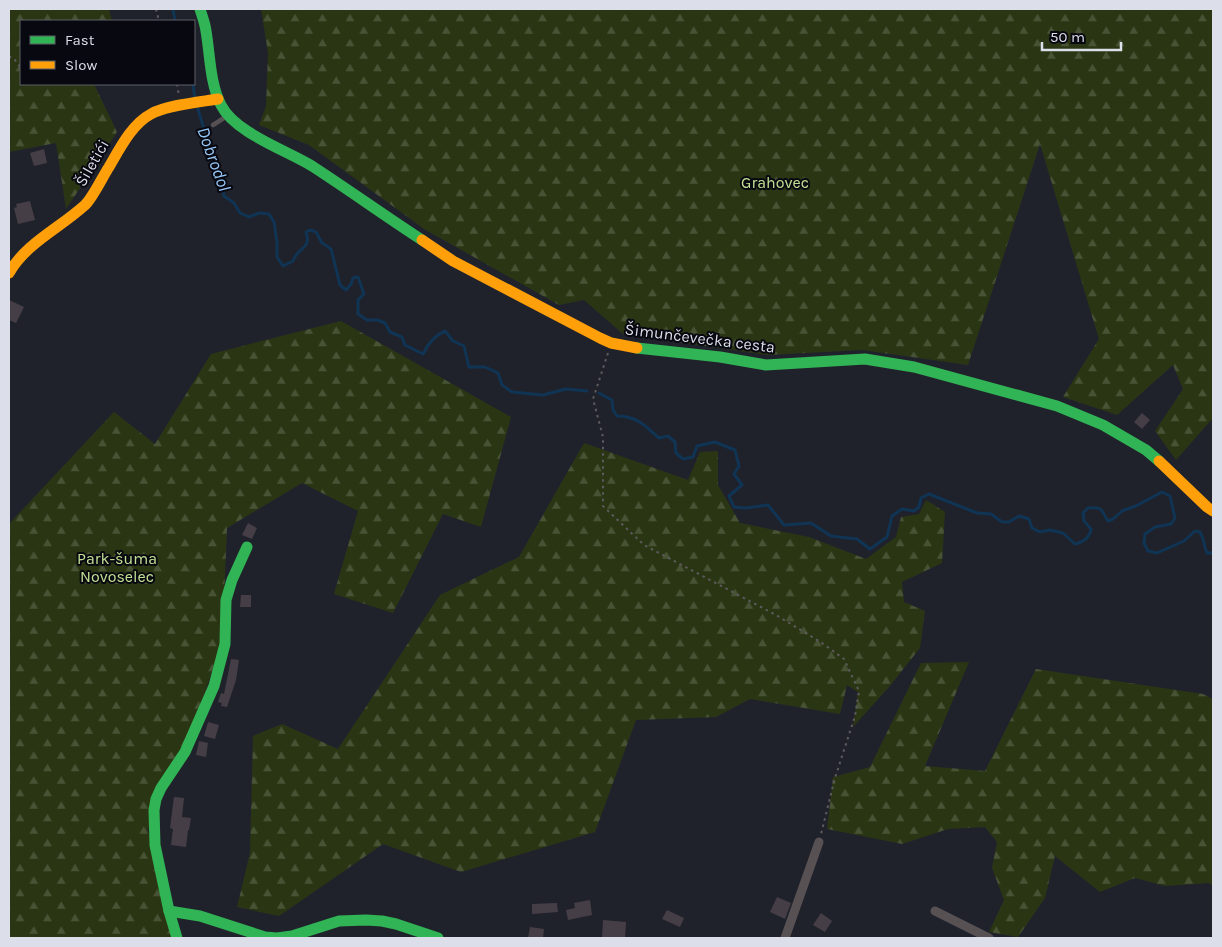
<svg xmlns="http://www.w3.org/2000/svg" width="1222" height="947" font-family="Karla,sans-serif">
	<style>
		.forest { fill: url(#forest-firs) }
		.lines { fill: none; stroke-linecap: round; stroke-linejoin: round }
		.stream { stroke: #103454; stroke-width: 3 }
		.building { fill: #463e46 }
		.path { stroke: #5d5a5d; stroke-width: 2; stroke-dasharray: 2.5 4; stroke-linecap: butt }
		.lane { stroke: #585154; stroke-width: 4.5 }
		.street { stroke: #585154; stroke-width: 9 }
		.fast { stroke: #30b455; stroke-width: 11 }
		.slow { stroke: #ff9f0a; stroke-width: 11 }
		.labels { text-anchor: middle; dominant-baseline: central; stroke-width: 4; stroke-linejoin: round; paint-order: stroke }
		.street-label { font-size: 16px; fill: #dcdeea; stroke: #080910 }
		.park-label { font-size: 16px; fill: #c2e093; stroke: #080910 }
		.water-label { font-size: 18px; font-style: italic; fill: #95c5f4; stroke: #080910 }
	</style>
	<defs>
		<pattern id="forest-firs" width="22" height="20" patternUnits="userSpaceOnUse" patternTransform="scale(1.25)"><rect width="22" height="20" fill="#2a3613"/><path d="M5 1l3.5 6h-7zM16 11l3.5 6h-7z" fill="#485336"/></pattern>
	</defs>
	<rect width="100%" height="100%" fill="#20222b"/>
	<g class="forest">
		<polygon points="9,9 109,9 112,21 21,21 21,84 94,84 117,132 97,163 66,209 56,143 9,152"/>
		<polygon points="261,9 1213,9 1213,418 1176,460 1155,431 1183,389 1173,365 1117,415 1063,397 1099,339 1040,144 968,365 862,350 767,355 623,334 584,300 559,305 424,229 309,145 259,125 266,106 268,53"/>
		<polygon points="341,321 511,417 481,527 443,514 393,613 334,594 358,511 302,483 227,528 222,642 190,736 156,789 148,831 175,938 9,938 9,524 114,412 155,444 211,354"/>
		<polygon points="584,443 688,480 700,452 718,451 718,485 740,523 809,537 866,559 896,537 901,517 919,514 926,500 945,512 942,563 902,582 904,602 925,611 920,648 889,687 853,727 858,692 847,685 840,714 750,699 716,717 636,720 595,832 461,872 383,844 279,916 237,907 250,853 253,736 282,724 338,749 440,595 519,557"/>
		<polygon points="969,662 925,766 985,771 1036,669 1203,694 1213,699 1213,886 1209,883 1165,886 1135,878 1100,892 1055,856 1045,898 1018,937 989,932 1004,900 992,868 997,842 985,827 948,829 902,844 827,829 833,777 870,767 921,663"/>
	</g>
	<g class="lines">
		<g class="stream">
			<polyline points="173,9 175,21"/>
			<polyline points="193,84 195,100"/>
			<path d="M197,106L208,142L213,165L221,177L224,196L234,203L240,213L249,217L259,213L269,214L274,222L277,242V257L283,266L293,261C297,247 312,250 306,232L310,230L316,232L322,243L331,249L340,285L346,290L351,284L353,278L358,277L364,294L358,300V314L367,320H377L385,323L390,332L402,337L405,345L423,354C428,344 435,335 445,331L453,341L464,346L469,367H485L498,373L502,385L512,392L543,395L566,389L587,391"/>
			<path d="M599,393L612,400L613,410L617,416C637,416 645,426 659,438L668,436L675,442L676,453L683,459L693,457L697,446L715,442L735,450L739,466L734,474L742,485L729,496L734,507L746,508L768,505L784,525L811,523L831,536L857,539L870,549L887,537L892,516L902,509L914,511L919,507L921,498L929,494L977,513L991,514L1002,522H1009L1019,516L1029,519L1032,528L1040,532L1050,530L1063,533L1075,544C1083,542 1090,537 1091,529L1084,521L1083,513L1088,508C1104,507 1100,509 1108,521L1113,519L1122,511L1136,506L1162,492L1170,496L1175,518L1171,524L1155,527L1145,534L1144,543L1148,551L1157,553L1184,541L1195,531L1200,532C1205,540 1203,545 1207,553H1213"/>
		</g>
	</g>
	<g class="building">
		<polygon points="44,149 47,163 34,166 30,153"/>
		<polygon points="30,201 35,220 18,224 14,208 17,207 16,204"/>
		<polygon points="9,300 24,307 16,323 9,320"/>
		<polygon points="1142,413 1150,420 1142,429 1134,422"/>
		<polygon points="248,523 257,528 252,539 242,535"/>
		<polygon points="241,595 251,595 251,607 240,607"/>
		<polygon points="231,659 239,660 236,680 227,707 221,706 222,703 218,702 221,693 224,694"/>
		<polygon points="208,722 219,725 215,739 204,736"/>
		<polygon points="199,741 208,743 206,757 196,755"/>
		<polygon points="174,797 184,798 182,817 191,818 189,830 188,830 186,847 171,845 173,829 170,828"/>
		<polygon points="777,897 791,903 785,919 770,912"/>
		<polygon points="590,900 592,915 568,920 566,910 575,908 574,903"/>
		<polygon points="557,903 558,912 532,914 532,904"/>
		<polygon points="667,910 684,918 680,927 662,919"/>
		<polygon points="821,913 832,921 825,932 813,925"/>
		<polygon points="603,920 626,922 625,938 602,938"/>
		<polygon points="530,927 544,929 543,938 528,938"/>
	</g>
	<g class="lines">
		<g class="path">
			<polyline points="156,9 159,21"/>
			<polyline points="9,56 15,60 21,68"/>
			<polyline points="177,84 179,96"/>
			<polyline points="608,353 593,399 603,437 603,506 644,545 776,615 822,643 844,659 859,691 855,716 835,778 821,834"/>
		</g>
		<polyline class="lane" points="213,125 227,116"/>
		<g class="street">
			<polyline points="935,911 989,938"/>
			<polyline points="785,938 819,842"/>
		</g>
		<g class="fast">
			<path d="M200,9C202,16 205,23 206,31C210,54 210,84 221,105C235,133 286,150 312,166C349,190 385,216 422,240"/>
			<polyline points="637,348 720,357 766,365 865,359 914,367 1057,406 1103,425 1146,450 1159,461"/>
			<polyline points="169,911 200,916 265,937 277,938 292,936 339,921 366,920 382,921 396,924 438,938"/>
			<polyline points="177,938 169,911 155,845 154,810 156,799 161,788 185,752 214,686 225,644 226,600 232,580 247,547"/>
		</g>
		<g class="slow">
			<polyline points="422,240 453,261 600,338 611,343 637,348"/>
			<path d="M9,273C26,243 60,228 85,205C92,199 103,176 109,167C120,148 132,124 151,114C167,105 200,102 218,99"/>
			<polyline points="1159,461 1207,507 1213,511"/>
		</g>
	</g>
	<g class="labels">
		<g class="street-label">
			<text transform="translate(92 163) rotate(-60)">Šiletići</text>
			<text transform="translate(700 338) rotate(7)">Šimunčevečka cesta</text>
		</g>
		<g class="park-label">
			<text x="775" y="182">Grahovec</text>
			<text x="117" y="558">Park-šuma<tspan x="117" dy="18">Novoselec</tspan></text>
		</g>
		<g class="water-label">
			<text transform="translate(214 159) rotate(70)">Dobrodol</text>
		</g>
	</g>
	<rect width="1222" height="947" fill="none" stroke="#dcdeea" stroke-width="20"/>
	<rect x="20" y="20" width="175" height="65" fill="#080910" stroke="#5d5e67"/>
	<rect x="30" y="36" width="25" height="8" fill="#30b455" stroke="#5d5e67"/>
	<text x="65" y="45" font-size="15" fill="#dcdeea">Fast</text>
	<rect x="30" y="61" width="25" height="8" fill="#ff9f0a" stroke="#5d5e67"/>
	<text x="65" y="70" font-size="15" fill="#dcdeea">Slow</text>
	<path d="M1042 42v8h79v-8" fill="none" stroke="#dcdeea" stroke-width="2.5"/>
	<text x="1050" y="42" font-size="15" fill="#dcdeea" stroke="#080910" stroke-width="4" paint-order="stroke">50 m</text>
</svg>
